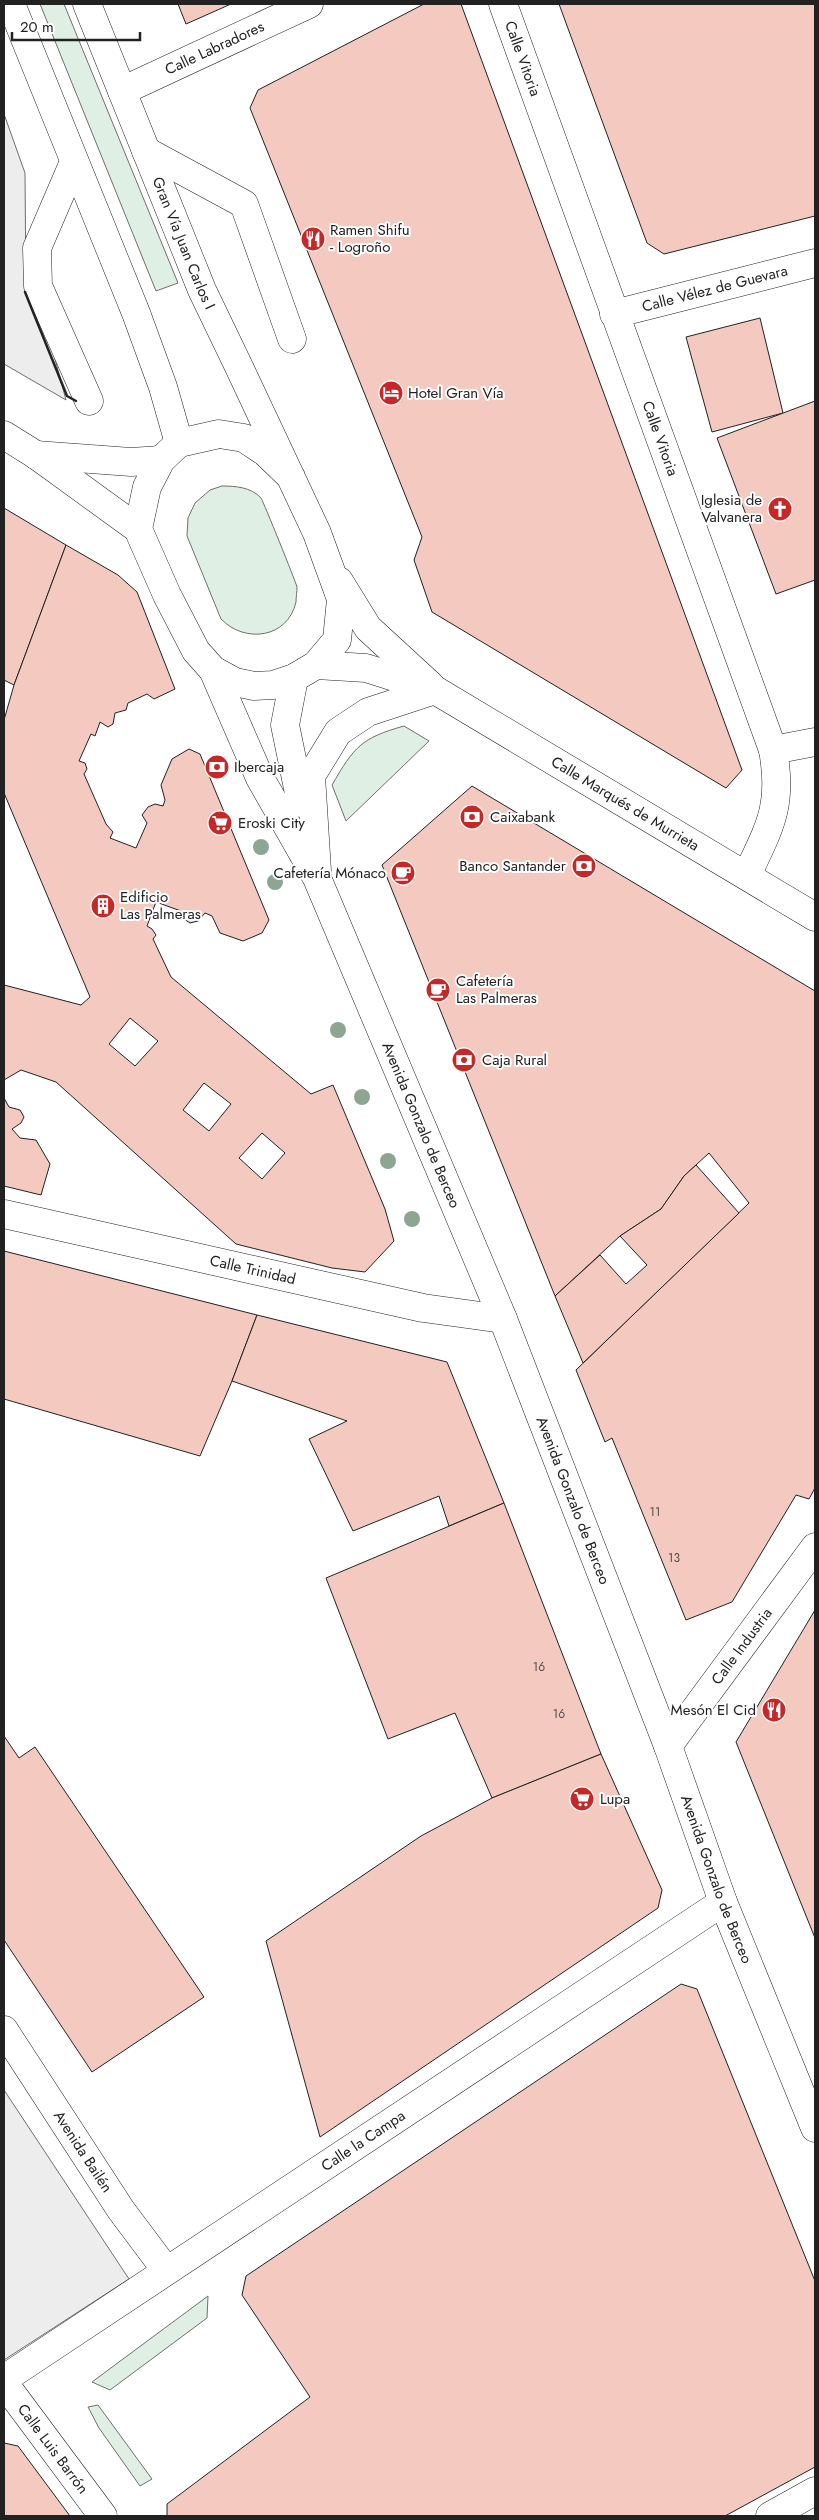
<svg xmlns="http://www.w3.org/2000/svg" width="819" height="2520" font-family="Jost,sans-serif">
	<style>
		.green { fill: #e0efe3; stroke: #6f6f6f }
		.parking { fill: #ededed; stroke: #6f6f6f }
		.building { fill: #f3c9c0; stroke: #222; fill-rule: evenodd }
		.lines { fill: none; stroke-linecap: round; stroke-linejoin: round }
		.minor-casing { stroke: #222; stroke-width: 29 }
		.major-casing { stroke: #222; stroke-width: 29 }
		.minor { stroke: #fff; stroke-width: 28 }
		.major { stroke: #fff; stroke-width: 28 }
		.wall { stroke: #222; stroke-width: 2.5 }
		.tree { fill: #8da692 }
		.labels { text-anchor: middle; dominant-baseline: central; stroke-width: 4; stroke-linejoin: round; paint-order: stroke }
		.number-label { font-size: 12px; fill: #564c4a }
		.street-label { font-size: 15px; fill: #222; stroke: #fff }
		.poi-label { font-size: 15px; fill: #222; stroke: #fff; text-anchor: start }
	</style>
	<rect width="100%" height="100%" fill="#fff"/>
	<g class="green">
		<polygon points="40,4 64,4 178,283 156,291"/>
		<path d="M222,486C235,486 251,487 261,498C264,503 295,580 297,587C297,591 296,598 296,602C288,638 245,644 221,619L187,536L188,518L195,503L210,490Z"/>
		<path d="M404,726L429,741L346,821L332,785C354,747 361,738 404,726Z"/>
		<polygon points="208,2296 207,2318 110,2390 92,2382"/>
		<polygon points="98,2405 152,2479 140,2486 99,2428 88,2407"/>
	</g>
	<g class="parking">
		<polygon points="4,114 25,173 26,290 52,348 66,400 4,364"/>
		<polygon points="4,2090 129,2279 4,2360"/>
	</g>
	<g class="building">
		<polygon points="178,4 231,4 186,24"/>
		<polygon points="424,4 461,4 742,770 726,788 432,612 414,560 422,537 250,108 258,90"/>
		<polygon points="559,4 815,4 815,216 664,254 647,243"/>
		<polygon points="760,318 783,413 712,432 686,337"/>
		<polygon points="815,401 815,580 776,594 717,438"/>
		<polygon points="4,508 66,545 14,685 4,680"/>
		<path d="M66,545L118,575L137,592L175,689L154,699L147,694L128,703L126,710L115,713L113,724L108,727L100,722L95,736L91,734L79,761L85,763L87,769L84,774L106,824L113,832L110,838L136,848L147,823L142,815L148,807L155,804L163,806L165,800L161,785L172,759L189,749L200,754L269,920L262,933L243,941L220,933L212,916L205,913L198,921L190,923L184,919L181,911L156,902L147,926L152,929L156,935L153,939L171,977L311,1094L333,1085L385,1209L394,1241L365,1272L332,1268L236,1244L56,1082L21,1070L4,1080V985L81,1005L90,997L4,793V720L14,685ZM130,1018L158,1041L135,1066L109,1044ZM204,1083L231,1104L209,1131L183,1110ZM262,1133L285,1153L262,1179L239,1158Z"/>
		<polygon points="472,786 815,991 815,1488 809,1499 796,1495 732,1602 686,1620 612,1438 605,1442 576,1370 749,1203 709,1153 684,1176 661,1209 620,1236 555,1296 382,865"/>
		<polygon points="4,1098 9,1107 20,1110 24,1117 21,1123 12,1129 20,1138 36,1140 50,1164 41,1195 4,1186"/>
		<polygon points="696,1165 739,1213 583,1363 555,1296 600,1255 626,1284 647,1265 620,1236 661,1209 684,1176"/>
		<polygon points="4,1251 257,1315 232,1381 200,1456 4,1399"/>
		<polygon points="257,1315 447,1362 504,1503 449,1526 439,1496 353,1531 309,1439 347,1421 232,1381"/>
		<polygon points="504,1503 601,1754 492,1798 455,1713 388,1739 326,1578"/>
		<polygon points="815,1610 815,1938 736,1742"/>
		<polygon points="4,1736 19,1758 35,1747 204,1997 92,2072 4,1940"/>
		<polygon points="601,1754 662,1890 658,1908 320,2137 266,1941 421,1836 492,1798"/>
		<polygon points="681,1984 697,1989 815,2281 815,2467 725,2516 167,2516 167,2504 310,2397 242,2295 246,2276"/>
		<polygon points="4,2443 18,2446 70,2516 4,2516"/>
	</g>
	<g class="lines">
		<defs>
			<g id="minor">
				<path id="s1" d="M503,4L773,750C783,806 770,826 747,875"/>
				<path id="s2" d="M122,91L309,4"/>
				<polyline points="146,151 244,204 292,339"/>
				<polyline points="74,162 37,248 38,286 89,401"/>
				<path id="s3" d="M614,314L815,263"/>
				<polyline points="773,750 815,742"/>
				<path id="s4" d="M4,1214L423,1308L503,1319"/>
				<path id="s5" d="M668,1746L815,1547"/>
				<path id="s6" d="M4,2030L121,2210L166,2270"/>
				<path id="s7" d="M4,2379L723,1902"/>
				<path id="s8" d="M4,2383L103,2516"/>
				<polyline points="770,2516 815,2491"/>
			</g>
			<g id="major">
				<polyline points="11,4 136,313 163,387 179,443"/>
				<path id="s9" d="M87,4L202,290L240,369L317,533L341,599L337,640L316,665L294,678L273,685L254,686L235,682L213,670L196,651L167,595L138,529L147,487L161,460L179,443L219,434L244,438L265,452L291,477"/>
				<polyline points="4,435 36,455 138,529"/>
				<polyline points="36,455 131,462 161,460"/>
				<polyline points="339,581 368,628 430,685"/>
				<path id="s10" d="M316,665L366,668L435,690L815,917"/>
				<path id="s11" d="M213,670L260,778L317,878L503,1319L668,1746L723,1902L815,2128"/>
				<polyline points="294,678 285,725 301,803"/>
				<polyline points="317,871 311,776 338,732 368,712 435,690"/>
			</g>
		</defs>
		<use href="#minor" class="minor-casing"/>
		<use href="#major" class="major-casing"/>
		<use href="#minor" class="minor"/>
		<use href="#major" class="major"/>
		<polyline class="wall" points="25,292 67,396 76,401"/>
	</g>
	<g class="tree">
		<circle cx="261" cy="847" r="8"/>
		<circle cx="275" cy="882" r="8"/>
		<circle cx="338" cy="1030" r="8"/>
		<circle cx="362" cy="1097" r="8"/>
		<circle cx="388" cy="1161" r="8"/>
		<circle cx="412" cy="1219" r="8"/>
	</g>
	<defs>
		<symbol id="restaurant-disc" viewBox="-11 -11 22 22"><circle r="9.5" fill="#c62828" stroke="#fff"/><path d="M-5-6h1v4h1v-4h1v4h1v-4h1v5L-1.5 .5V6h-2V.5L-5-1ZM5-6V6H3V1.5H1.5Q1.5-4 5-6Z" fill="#fff"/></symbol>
		<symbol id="hotel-disc" viewBox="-11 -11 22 22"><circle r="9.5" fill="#c62828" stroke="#fff"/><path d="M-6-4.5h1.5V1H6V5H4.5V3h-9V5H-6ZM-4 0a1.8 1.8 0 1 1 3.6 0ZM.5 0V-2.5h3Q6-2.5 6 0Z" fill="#fff"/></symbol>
		<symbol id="church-disc" viewBox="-11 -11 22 22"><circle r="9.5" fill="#c62828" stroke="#fff"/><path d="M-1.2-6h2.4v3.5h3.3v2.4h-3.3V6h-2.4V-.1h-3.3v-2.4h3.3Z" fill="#fff"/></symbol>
		<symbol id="bank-disc" viewBox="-11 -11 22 22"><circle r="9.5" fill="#c62828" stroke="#fff"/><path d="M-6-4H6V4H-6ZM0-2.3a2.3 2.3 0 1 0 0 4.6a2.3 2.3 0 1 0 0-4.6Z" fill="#fff"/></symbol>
		<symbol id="supermarket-disc" viewBox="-11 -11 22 22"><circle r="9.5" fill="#c62828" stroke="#fff"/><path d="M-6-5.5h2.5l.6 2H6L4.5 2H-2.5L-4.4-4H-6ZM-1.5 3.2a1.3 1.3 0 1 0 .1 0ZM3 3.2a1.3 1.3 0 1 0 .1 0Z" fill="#fff"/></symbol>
		<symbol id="cafe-disc" viewBox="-11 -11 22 22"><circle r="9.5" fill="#c62828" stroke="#fff"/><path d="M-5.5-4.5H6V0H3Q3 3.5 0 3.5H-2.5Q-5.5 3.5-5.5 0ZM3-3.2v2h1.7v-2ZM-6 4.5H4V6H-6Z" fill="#fff"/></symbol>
		<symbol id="building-disc" viewBox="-11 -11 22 22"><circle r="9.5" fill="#c62828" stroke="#fff"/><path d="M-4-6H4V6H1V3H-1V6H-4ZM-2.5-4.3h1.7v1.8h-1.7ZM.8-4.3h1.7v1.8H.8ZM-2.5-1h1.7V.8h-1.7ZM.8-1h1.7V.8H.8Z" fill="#fff"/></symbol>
	</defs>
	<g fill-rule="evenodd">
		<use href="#restaurant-disc" x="299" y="225" width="28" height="28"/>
		<use href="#hotel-disc" x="377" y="379" width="28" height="28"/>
		<use href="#church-disc" x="766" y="495" width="28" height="28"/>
		<use href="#bank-disc" x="203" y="753" width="28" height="28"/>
		<use href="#bank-disc" x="458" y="803" width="28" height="28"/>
		<use href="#supermarket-disc" x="206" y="809" width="28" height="28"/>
		<use href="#bank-disc" x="570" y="852" width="28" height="28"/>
		<use href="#cafe-disc" x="389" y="859" width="28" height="28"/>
		<use href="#building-disc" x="89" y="892" width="28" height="28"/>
		<use href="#cafe-disc" x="424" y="976" width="28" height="28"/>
		<use href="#bank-disc" x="450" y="1046" width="28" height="28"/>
		<use href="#restaurant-disc" x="760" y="1696" width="28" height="28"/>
		<use href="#supermarket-disc" x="568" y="1785" width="28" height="28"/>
	</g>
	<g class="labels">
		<g class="number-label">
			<text x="655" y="1512">11</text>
			<text x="674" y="1558">13</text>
			<text x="539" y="1667">16</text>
			<text x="559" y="1714">16</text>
		</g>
		<g class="street-label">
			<text stroke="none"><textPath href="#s2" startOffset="102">Calle Labradores</textPath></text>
			<text stroke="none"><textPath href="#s1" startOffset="58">Calle Vitoria</textPath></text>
			<text stroke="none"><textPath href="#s9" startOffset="258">Gran Vía Juan Carlos I</textPath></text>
			<text stroke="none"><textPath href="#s3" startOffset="104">Calle Vélez de Guevara</textPath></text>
			<text stroke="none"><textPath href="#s1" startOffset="462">Calle Vitoria</textPath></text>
			<text stroke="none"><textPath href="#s10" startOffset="344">Calle Marqués de Murrieta</textPath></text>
			<text stroke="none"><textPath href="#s11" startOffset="501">Avenida Gonzalo de Berceo</textPath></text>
			<text stroke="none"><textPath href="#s4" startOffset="255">Calle Trinidad</textPath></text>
			<text stroke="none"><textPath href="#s11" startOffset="906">Avenida Gonzalo de Berceo</textPath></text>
			<text stroke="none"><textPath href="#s5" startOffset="124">Calle Industria</textPath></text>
			<text stroke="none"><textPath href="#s11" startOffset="1311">Avenida Gonzalo de Berceo</textPath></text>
			<text stroke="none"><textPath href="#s7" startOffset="431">Calle la Campa</textPath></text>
			<text stroke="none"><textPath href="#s6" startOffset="145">Avenida Bailén</textPath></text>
			<text stroke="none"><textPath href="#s8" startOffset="82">Calle Luis Barrón</textPath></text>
		</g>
		<g class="poi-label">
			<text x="330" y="230">Ramen Shifu<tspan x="330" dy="17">- Logroño</tspan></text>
			<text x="408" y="393">Hotel Gran Vía</text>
			<text x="762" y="500" text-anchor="end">Iglesia de<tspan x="762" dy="17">Valvanera</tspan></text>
			<text x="234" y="767">Ibercaja</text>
			<text x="490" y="817">Caixabank</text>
			<text x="238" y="823">Eroski City</text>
			<text x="566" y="866" text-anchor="end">Banco Santander</text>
			<text x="386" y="873" text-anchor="end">Cafetería Mónaco</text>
			<text x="120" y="897">Edificio<tspan x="120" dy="17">Las Palmeras</tspan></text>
			<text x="456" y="981">Cafetería<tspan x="456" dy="17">Las Palmeras</tspan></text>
			<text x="482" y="1060">Caja Rural</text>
			<text x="756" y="1710" text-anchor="end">Mesón El Cid</text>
			<text x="600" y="1799">Lupa</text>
		</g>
	</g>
	<rect width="819" height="2520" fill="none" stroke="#222222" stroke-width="10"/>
	<path d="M12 32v8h128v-8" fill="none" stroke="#222222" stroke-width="2.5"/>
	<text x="20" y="32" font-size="15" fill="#222222" stroke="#ffffff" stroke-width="4" paint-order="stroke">20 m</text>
</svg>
